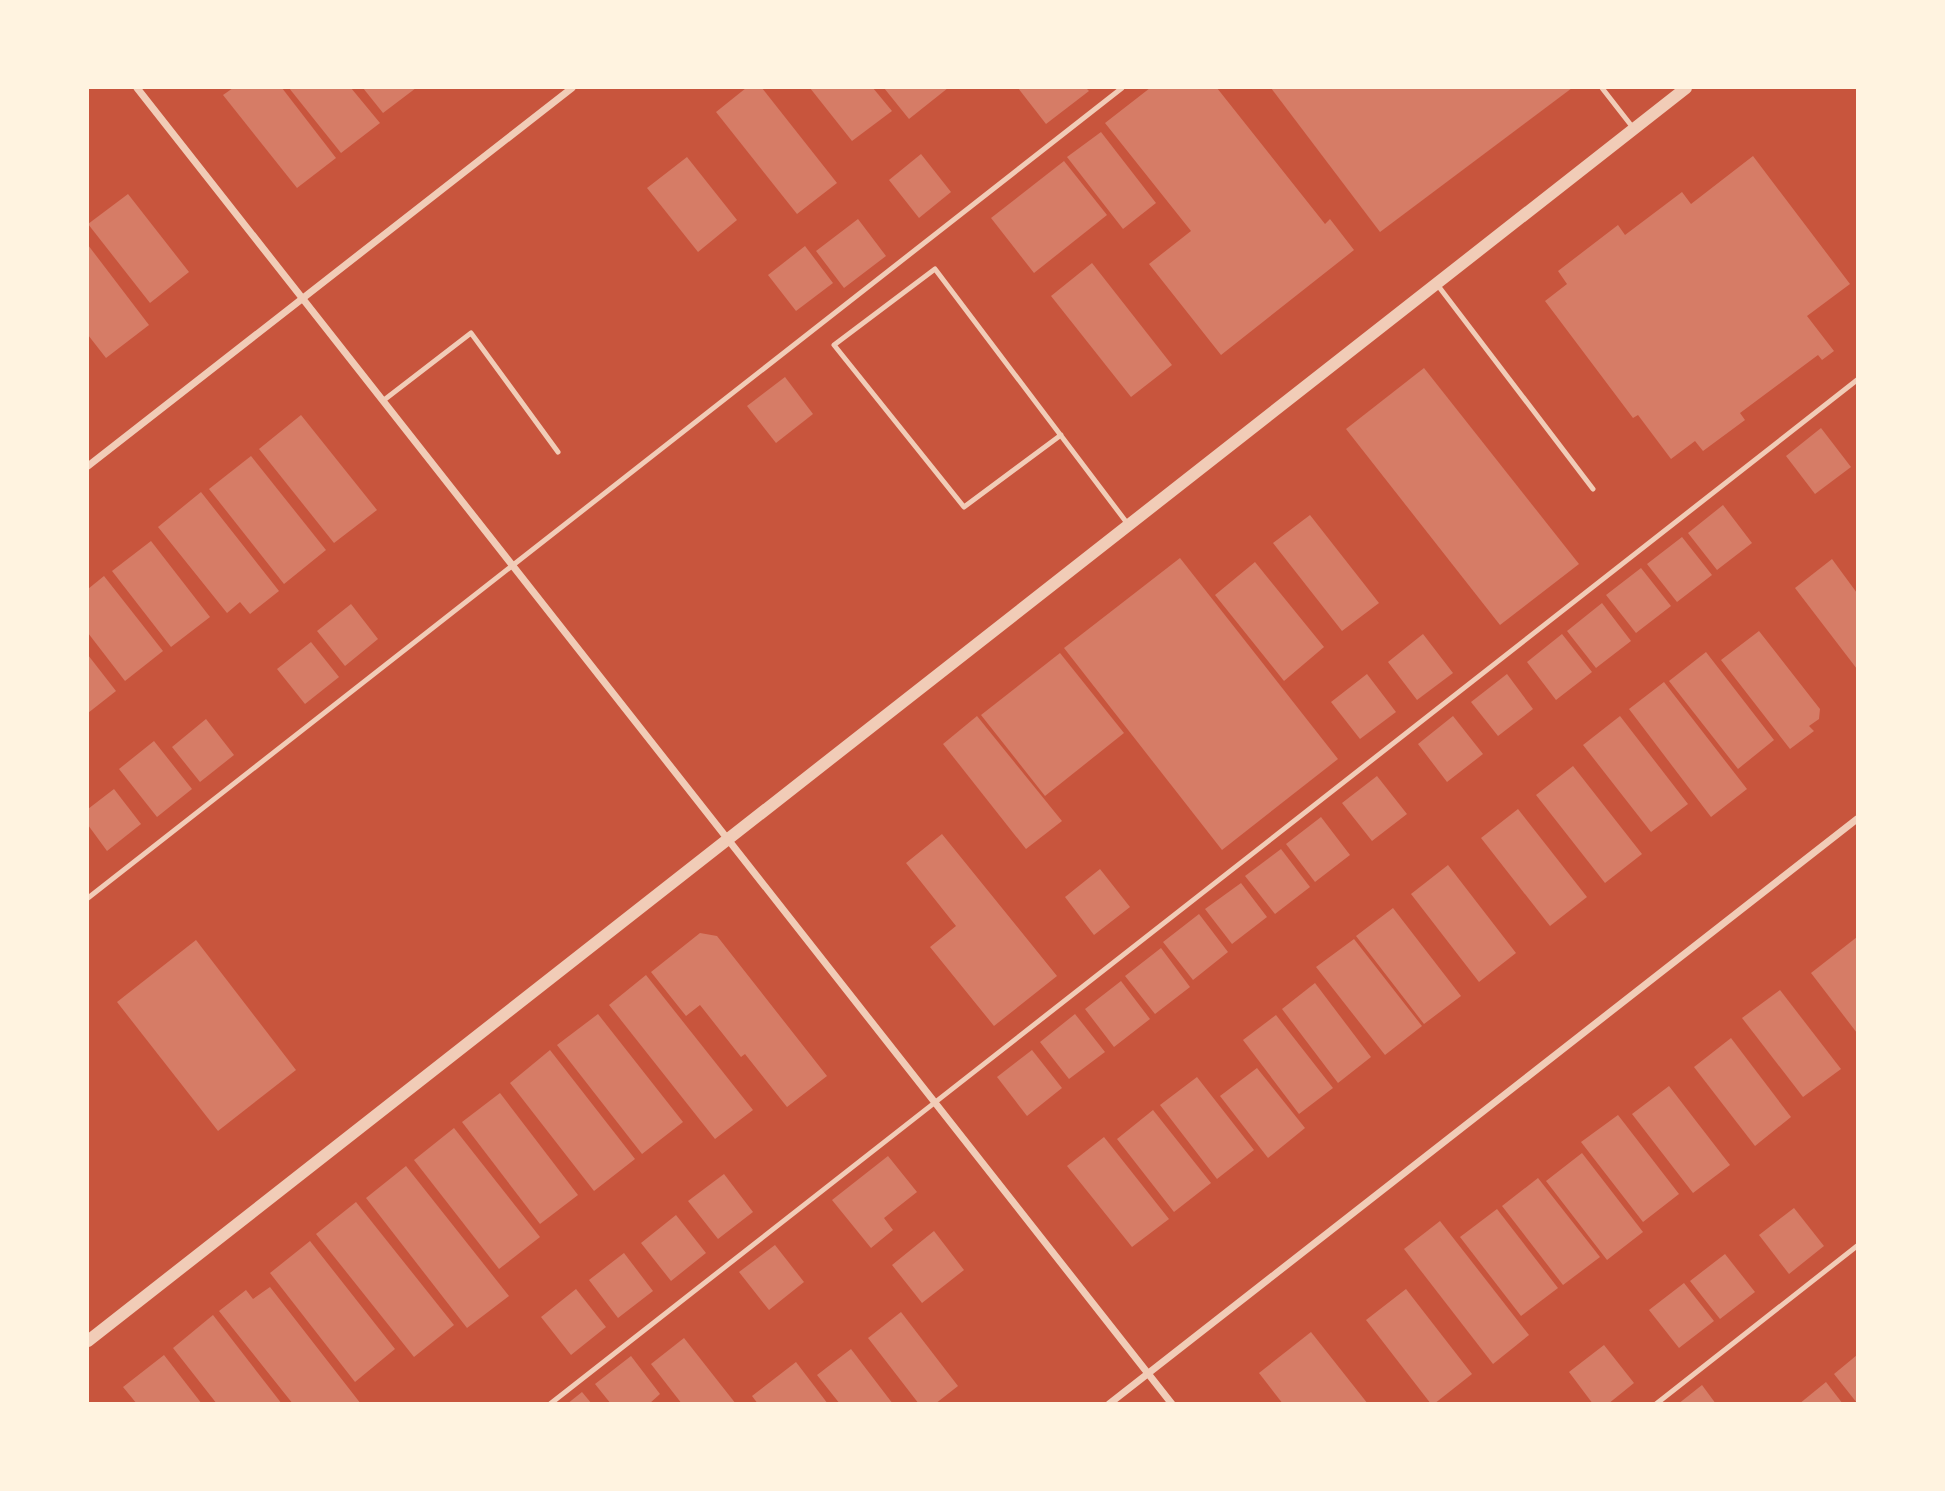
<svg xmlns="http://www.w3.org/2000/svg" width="1945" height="1491" font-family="'Varela Round',sans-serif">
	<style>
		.building { fill: #d67c66 }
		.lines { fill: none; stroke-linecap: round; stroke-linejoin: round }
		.service { stroke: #f1ccb7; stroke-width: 5 }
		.minor { stroke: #f1ccb7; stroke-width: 7 }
		.tertiary { stroke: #f1ccb7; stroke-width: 12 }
	</style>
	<rect width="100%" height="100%" fill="#c8553d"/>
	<g class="building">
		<polygon points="233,88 282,88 336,158 297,188 223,95"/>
		<polygon points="289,88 351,88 380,123 341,153"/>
		<polygon points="363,88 416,88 383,113"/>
		<polygon points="746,88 762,88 837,183 797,214 716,112"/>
		<polygon points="810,88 873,88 892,111 852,141"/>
		<polygon points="884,88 948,88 909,119"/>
		<polygon points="1018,88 1086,88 1089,91 1046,124"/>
		<polygon points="1150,88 1217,88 1325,224 1330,219 1354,250 1221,355 1149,264 1191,231 1105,123"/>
		<polygon points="1271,88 1572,88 1380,232"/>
		<polygon points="1101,132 1156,203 1123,229 1067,157"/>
		<polygon points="921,154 951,192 919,218 889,180"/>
		<polygon points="1753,156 1850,284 1807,316 1834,351 1822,360 1818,355 1740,413 1745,420 1703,451 1695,441 1671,459 1638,415 1633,418 1545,301 1567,284 1558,271 1618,225 1625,235 1682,192 1691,204"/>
		<polygon points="687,157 737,220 698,252 647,188"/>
		<polygon points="1064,161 1107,215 1034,273 991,218"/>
		<polygon points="128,194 189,272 150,303 88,224"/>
		<polygon points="858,219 886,256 844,288 816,251"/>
		<polygon points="88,245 149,325 106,358 88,335"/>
		<polygon points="805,246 833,283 796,311 768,275"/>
		<polygon points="1092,263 1172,365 1131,397 1051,296"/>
		<polygon points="1424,368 1579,564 1500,625 1346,429"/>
		<polygon points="785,377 813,414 776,443 747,406"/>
		<polygon points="301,415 377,510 334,543 259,449"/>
		<polygon points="1821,428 1851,467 1815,494 1786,456"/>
		<polygon points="251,456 326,550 284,584 209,489"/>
		<polygon points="201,492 279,591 250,614 240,602 227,613 158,527"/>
		<polygon points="1723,505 1752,543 1717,570 1688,533"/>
		<polygon points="1310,515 1379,603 1342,631 1273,543"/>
		<polygon points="1682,537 1712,575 1677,602 1647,564"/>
		<polygon points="151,541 210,617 171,647 112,571"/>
		<polygon points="1180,558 1338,759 1222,850 1064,648"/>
		<polygon points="1832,559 1857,593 1857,669 1795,588"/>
		<polygon points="1255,562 1324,647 1284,681 1215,595"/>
		<polygon points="1641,568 1671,606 1636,633 1606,595"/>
		<polygon points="104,576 163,651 125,681 88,633 88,589"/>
		<polygon points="1602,603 1631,641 1596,668 1567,631"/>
		<polygon points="351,604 378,639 345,666 317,631"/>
		<polygon points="1759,631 1820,709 1819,719 1809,726 1814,731 1790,749 1721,660"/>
		<polygon points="1423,634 1453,673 1417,700 1388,662"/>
		<polygon points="1562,634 1592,672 1556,700 1527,662"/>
		<polygon points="311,642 339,677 305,704 277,669"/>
		<polygon points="1706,652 1774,740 1738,769 1669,681"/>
		<polygon points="1060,653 1124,733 1045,796 981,715"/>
		<polygon points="88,655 116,691 88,713"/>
		<polygon points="1367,674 1396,712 1360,739 1331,702"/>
		<polygon points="1507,674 1533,709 1498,736 1471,702"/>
		<polygon points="1664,682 1747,789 1711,817 1629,709"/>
		<polygon points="977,716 1062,821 1026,849 943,744"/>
		<polygon points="1453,716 1483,754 1447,782 1418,744"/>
		<polygon points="1620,716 1688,804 1651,832 1583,745"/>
		<polygon points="206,719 234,755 200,782 172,747"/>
		<polygon points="154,741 192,789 157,817 119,769"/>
		<polygon points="1573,766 1642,854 1605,883 1536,795"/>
		<polygon points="1377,776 1407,814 1372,841 1342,803"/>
		<polygon points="114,789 141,824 107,851 88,825 88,809"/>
		<polygon points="1518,809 1587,897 1550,926 1481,838"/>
		<polygon points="1321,817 1350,855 1315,882 1286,844"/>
		<polygon points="942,834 1057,976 994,1026 930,947 956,926 906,863"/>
		<polygon points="1281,849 1310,887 1275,914 1245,876"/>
		<polygon points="1448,865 1516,953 1479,982 1411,894"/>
		<polygon points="1100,869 1130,907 1094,935 1065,897"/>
		<polygon points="1241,883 1267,917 1232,944 1205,909"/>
		<polygon points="1393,908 1461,996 1424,1024 1356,936"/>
		<polygon points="1199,914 1228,952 1193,980 1163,942"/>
		<polygon points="700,933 717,936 827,1076 787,1107 745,1054 741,1057 700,1005 686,1016 651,972"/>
		<polygon points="1857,937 1857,1033 1811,973"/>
		<polygon points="1354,939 1422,1026 1385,1055 1316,967"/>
		<polygon points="196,940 296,1070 218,1131 117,1002"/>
		<polygon points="1161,948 1190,987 1155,1014 1125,976"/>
		<polygon points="646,975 753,1110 715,1139 609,1005"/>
		<polygon points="1121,981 1150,1019 1114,1047 1085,1009"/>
		<polygon points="1315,983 1371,1057 1338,1083 1282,1009"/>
		<polygon points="1780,990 1841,1069 1803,1097 1742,1018"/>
		<polygon points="598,1014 683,1122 642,1154 557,1045"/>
		<polygon points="1075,1014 1105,1052 1069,1079 1040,1042"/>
		<polygon points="1276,1015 1333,1088 1299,1114 1243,1040"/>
		<polygon points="1731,1038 1791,1117 1755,1146 1694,1067"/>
		<polygon points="550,1050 635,1159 594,1191 510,1083"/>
		<polygon points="1032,1050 1062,1088 1027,1116 997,1077"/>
		<polygon points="1257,1068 1305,1128 1268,1158 1220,1096"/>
		<polygon points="1197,1077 1254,1150 1217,1179 1160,1105"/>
		<polygon points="1669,1086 1730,1165 1693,1193 1632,1114"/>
		<polygon points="500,1093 578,1195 540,1224 462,1122"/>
		<polygon points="1153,1110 1211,1183 1174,1212 1117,1139"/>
		<polygon points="1618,1115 1679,1194 1643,1222 1581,1142"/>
		<polygon points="454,1128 540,1237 499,1269 414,1160"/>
		<polygon points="1104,1137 1169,1219 1132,1247 1067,1166"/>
		<polygon points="1582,1153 1643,1232 1607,1260 1546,1181"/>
		<polygon points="888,1156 917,1192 884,1218 893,1230 871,1248 832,1200"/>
		<polygon points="406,1166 509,1296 467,1328 366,1198"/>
		<polygon points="724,1174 753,1212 718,1239 688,1201"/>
		<polygon points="1538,1178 1600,1257 1563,1285 1502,1206"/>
		<polygon points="356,1202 454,1325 414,1357 316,1234"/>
		<polygon points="1794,1208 1824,1246 1789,1274 1759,1235"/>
		<polygon points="1497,1209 1558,1288 1521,1316 1460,1237"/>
		<polygon points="676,1215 706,1253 671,1281 641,1243"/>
		<polygon points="1440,1221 1529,1335 1493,1364 1404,1249"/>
		<polygon points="934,1231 964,1270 922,1303 892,1265"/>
		<polygon points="310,1241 395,1349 355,1382 270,1273"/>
		<polygon points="775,1245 804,1282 769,1310 739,1272"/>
		<polygon points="624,1253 653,1291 618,1318 589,1280"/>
		<polygon points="1725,1254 1755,1292 1720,1319 1690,1281"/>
		<polygon points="1684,1283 1714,1321 1679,1348 1649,1310"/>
		<polygon points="270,1287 361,1404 293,1404 219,1311 246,1290 253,1299"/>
		<polygon points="576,1289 606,1327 571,1355 541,1317"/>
		<polygon points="1406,1289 1472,1374 1434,1404 1431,1404 1366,1320"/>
		<polygon points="901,1312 958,1386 935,1404 919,1404 868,1338"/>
		<polygon points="213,1315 282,1404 217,1404 173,1348"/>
		<polygon points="1311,1332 1368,1404 1283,1404 1259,1373"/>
		<polygon points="684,1338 736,1404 682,1404 651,1364"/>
		<polygon points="1604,1345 1634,1383 1608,1404 1593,1404 1569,1372"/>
		<polygon points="851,1349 893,1404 840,1404 817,1375"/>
		<polygon points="164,1355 202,1404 137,1404 123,1387"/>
		<polygon points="1857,1355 1857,1403 1834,1374"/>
		<polygon points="631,1356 660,1394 649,1404 611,1404 595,1384"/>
		<polygon points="796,1362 828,1404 758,1404 752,1396"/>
		<polygon points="1826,1382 1843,1404 1799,1404"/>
		<polygon points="1702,1385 1716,1404 1678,1404"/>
		<polygon points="582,1392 592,1404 567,1404"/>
	</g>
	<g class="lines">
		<g class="service">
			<polyline points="1602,88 1634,129"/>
			<polyline points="1436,283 1593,489"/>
			<polyline points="384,400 471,333 558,452"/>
			<polyline points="1061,435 964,507 834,345 935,269 1127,523"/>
			<polyline points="88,898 1122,88"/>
			<polyline points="550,1404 1857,380"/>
			<polyline points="1656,1404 1857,1246"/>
		</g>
		<g class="minor">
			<polyline points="137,88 1172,1404"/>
			<polyline points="88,466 572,88"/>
			<polyline points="1109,1404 1857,819"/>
		</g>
		<polyline class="tertiary" points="88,1341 1686,88"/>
	</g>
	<rect width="1945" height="1491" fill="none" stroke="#fff3e0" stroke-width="178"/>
</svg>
